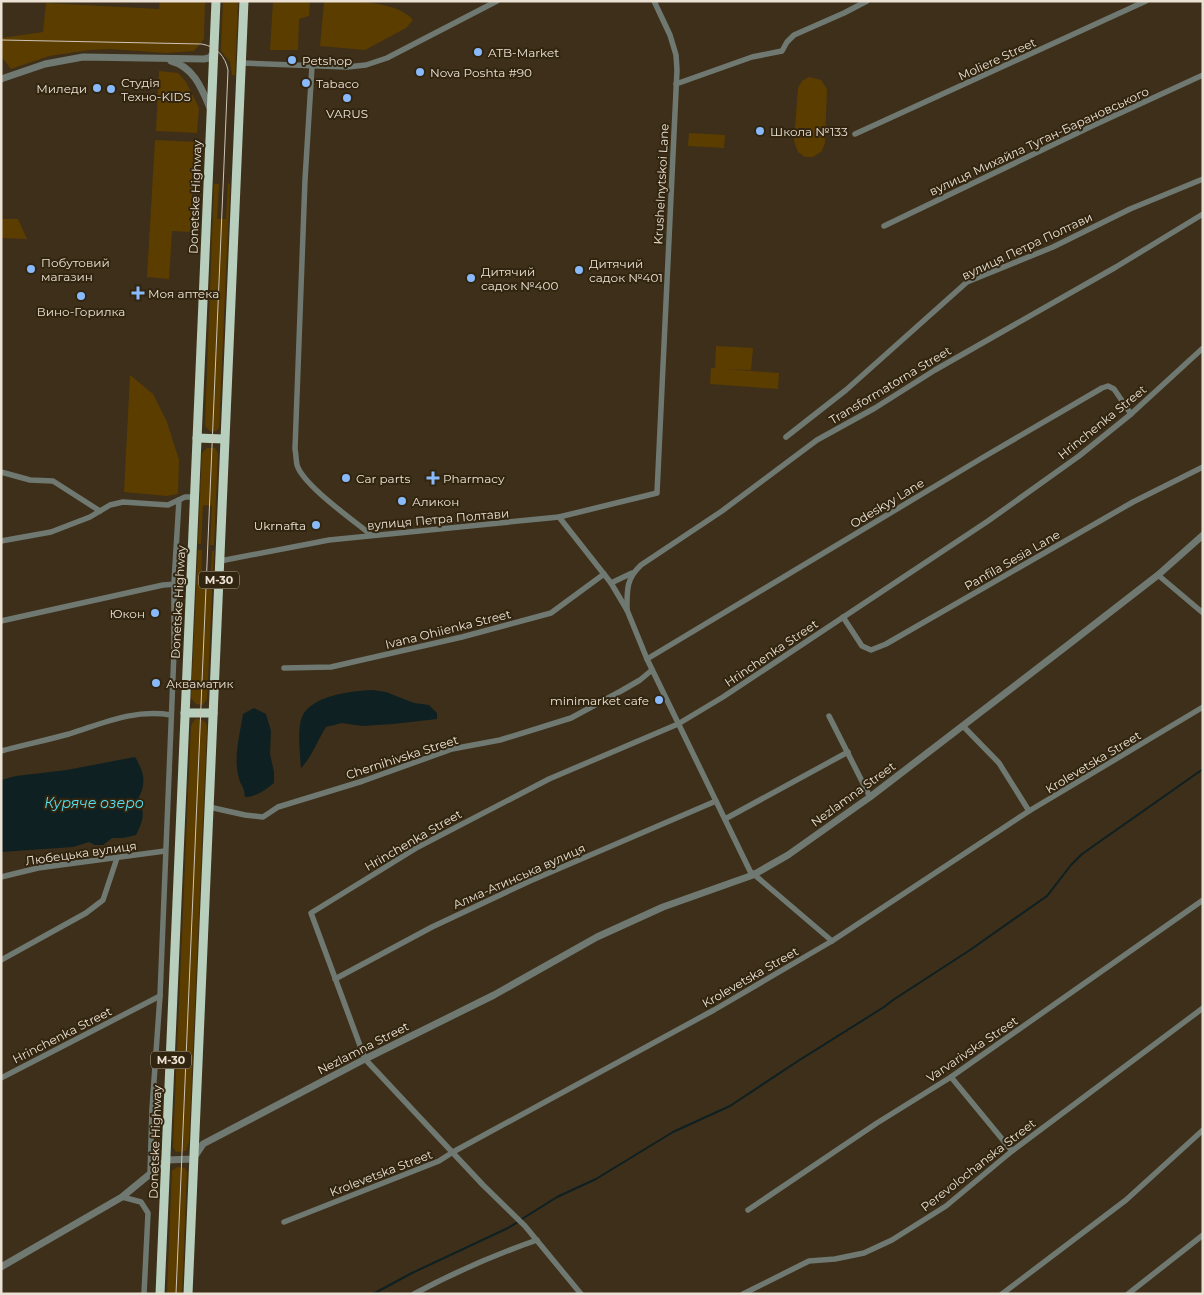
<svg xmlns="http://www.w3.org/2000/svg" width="1204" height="1295" font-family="Montserrat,sans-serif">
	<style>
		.green { fill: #5c3d00 }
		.water { fill: #0e2022 }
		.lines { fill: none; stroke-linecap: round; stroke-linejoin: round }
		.stream { stroke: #0e2022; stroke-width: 2 }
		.minor { stroke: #6f7971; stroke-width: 5.5 }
		.tertiary { stroke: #6f7971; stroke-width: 7 }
		.trunk { stroke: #b7cfbc; stroke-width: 9 }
		.tram { stroke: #cec4b6; stroke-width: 1 }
		.poi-dot { fill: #88bafc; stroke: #32250f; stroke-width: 2 }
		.labels { text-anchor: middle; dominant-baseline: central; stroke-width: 4; stroke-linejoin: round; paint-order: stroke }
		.shield { fill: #32250f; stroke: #b4a99a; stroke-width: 1 }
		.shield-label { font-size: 11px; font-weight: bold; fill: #ebe2d5 }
		.poi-label { font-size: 12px; fill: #ebe2d5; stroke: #32250f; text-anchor: start }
		.street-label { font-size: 12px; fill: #ebe2d5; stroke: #32250f }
		.water-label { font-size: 14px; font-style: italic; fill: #54e1f1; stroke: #32250f }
	</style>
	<rect width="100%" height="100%" fill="#3d2f19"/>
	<g class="green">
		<polygon points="160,1 205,1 204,39 194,51 167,53 110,49 90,50 49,56 11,69 1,56 1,38 43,32 46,3 159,9"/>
		<polygon points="223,1 238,1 235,75 232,75 230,62 221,51"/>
		<polygon points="273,1 310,1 309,16 299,19 298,50 270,50"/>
		<path d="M324,1C350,1 396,0 413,20L406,28L365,50L320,46Z"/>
		<polygon points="159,71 178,73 186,82 199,108 197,133 156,131"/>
		<polygon points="809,77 821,80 827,89 825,143 822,151 813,157 805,157 798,152 794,141 798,88 802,81"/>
		<polygon points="689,133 725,135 724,148 688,146"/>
		<polygon points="155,140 195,142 190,232 172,231 169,279 147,277"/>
		<polygon points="228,183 230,184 219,428 216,431 211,432 205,426 214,184 219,184 217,219 226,219"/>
		<polygon points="1,219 18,219 27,239 1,238"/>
		<polygon points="716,346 753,348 751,370 725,369 779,373 778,389 710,384 711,368 715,368"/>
		<polygon points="130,375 153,394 167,422 179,460 178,494 167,496 124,492"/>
		<polygon points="207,448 215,448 218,453 214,545 210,545 212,506 203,505 201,544 198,544 202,453"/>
		<polygon points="198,550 202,550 201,588 210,589 212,551 214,551 207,699 203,705 196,704 191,698"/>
		<path d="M195,719C201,719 206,720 207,727L189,1142L186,1151L176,1152L173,1147L191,726Z"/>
		<polygon points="177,1167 185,1168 187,1173 182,1294 167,1294 172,1171"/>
	</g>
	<g class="water">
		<path d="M373,690L386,692L414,703L429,705L437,713V719L393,724L362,726L342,723L326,727C317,741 312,757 301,768C300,754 297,729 302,717C311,695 352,691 373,690Z"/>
		<path d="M254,708L266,714L271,731L270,754L274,772V783C265,790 256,797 245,797C244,785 241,787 239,778C233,758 240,734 243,714Z"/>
		<path d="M135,757C144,772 147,783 138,799C146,813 143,821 136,835L123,838H112L103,845H95L89,842L73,847L1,852V780L16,776L67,770Z"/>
	</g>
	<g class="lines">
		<g class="stream">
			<polyline points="522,1219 557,1197 596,1179 673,1132 730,1106 798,1061 884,1007 893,1000 970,950 1047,896 1071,865 1082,854 1203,769"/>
			<polyline points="373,1294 412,1273 508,1228 518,1222"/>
		</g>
		<g class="minor">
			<polyline points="242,63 347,67 366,65 387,58 497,1"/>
			<path d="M312,66L305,180L295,449C296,454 296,460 297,465C303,485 353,520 370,534"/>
			<polyline points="676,84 752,57 782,51 787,42 794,35 844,13 867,1"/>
			<polyline points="855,134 1146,1"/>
			<polyline points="884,226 1092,126 1203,75"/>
			<polyline points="786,437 846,390 967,282 1053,247 1130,209 1203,179"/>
			<polyline points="1,472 30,480 53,481 100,511"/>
			<polyline points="559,517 611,583 627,610 647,659 750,871 832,941"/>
			<polyline points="1,541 51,532 90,517 110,505 123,502 168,505 185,497 195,497"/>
			<polyline points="220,561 329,540 559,517 657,493 677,70 676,55 670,35 654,1"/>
			<polyline points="1158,575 1203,613"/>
			<polyline points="611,583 632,573"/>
			<path d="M627,610C627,590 626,579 641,565L722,511L817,440L875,408L935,370L1116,267L1203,214"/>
			<polyline points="843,617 862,646 871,650 886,644 1133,502 1203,467"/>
			<polyline points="1,621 163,585 191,583"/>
			<polyline points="647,659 982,458 1102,388 1108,386 1114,389 1131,414"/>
			<polyline points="284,668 331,667 462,637 551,613 604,574"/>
			<polyline points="829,716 870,797"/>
			<polyline points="963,726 999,763 1029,811"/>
			<path d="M1,751C24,745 47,740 69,734C104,723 133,709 171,715"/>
			<polyline points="209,807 245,815 263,817 278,807 363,781 452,749 500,740 571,718 621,691 640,680 652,670"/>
			<polyline points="725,819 848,752"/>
			<polyline points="1,877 38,868 165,851"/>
			<polyline points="1,960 86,913 103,900 117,858"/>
			<polyline points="335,979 432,927 530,881 716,801"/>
			<polyline points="951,1077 1012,1151"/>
			<polyline points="1,1078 160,996"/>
			<polyline points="150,1175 152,1109 160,996 174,652 174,583 179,500"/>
			<polyline points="122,1197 141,1202 148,1213 144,1294"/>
			<polyline points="748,1210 877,1123 951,1077 1203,900"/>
			<polyline points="284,1222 439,1161 453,1152 714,1010 832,941 1029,811 1203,707"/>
			<path d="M414,1294C453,1273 494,1255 537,1240"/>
			<polyline points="581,1294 525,1226 483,1185 365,1059 311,913 418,847 549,779 678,724 723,697 988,521 1079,456 1131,414 1203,348"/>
			<polyline points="743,1294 809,1261 835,1259 864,1253 892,1240 946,1206 1012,1151 1203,1008"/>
			<polyline points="1002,1294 1126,1200 1203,1130"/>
			<polyline points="1128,1294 1203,1235"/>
		</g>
		<g class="tertiary">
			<path d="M171,61C194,67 202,89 210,108"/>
			<polyline points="1,79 45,64 83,57 204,59 209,58 213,54"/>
			<polyline points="1,1267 122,1197 167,1160 193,1159 203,1144 365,1059 494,995 597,937 663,907 753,875 788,855 870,797 1064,648 1158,575 1203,535"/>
		</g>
		<g class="trunk">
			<polyline points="197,438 224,439"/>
			<polyline points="185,713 213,713"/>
			<polyline points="160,1294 216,1"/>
			<polyline points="188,1294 244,1"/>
		</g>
		<path class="tram" d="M1,40L202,44C217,47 225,56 228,70L176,1294"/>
	</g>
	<g class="poi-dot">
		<circle cx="478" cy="52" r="5"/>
		<circle cx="292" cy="60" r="5"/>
		<circle cx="420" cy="72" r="5"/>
		<circle cx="306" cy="83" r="5"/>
		<circle cx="97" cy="88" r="5"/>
		<circle cx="111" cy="89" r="5"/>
		<circle cx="347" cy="98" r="5"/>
		<circle cx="760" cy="131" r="5"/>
		<circle cx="31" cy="269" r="5"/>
		<circle cx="579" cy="270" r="5"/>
		<circle cx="471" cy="278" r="5"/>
		<path d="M135.5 285.5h5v5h5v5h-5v5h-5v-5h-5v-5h5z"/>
		<circle cx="81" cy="296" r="5"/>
		<circle cx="346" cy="478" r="5"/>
		<path d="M430.5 470.5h5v5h5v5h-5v5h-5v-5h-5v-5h5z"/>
		<circle cx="402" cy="501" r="5"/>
		<circle cx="316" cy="525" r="5"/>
		<circle cx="155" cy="613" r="5"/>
		<circle cx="156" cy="683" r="5"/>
		<circle cx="659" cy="700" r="5"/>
	</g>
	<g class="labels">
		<g class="shield">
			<rect x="199" y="571.5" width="40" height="17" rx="4"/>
			<rect x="151" y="1051.5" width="40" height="17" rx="4"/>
		</g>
		<g class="shield-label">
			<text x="219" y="580">М-30</text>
			<text x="171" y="1060">М-30</text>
		</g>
		<g class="poi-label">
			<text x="488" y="52">ATB-Market</text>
			<text x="302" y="60">Petshop</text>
			<text x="430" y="72">Nova Poshta #90</text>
			<text x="121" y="82">Студія<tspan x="121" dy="14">Техно-KIDS</tspan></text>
			<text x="316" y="83">Tabaco</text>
			<text x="87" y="88" text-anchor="end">Миледи</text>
			<text x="347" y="113" text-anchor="middle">VARUS</text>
			<text x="770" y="131">Школа №133</text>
			<text x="41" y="262">Побутовий<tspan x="41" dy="14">магазин</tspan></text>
			<text x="589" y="263">Дитячий<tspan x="589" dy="14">садок №401</tspan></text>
			<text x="481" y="271">Дитячий<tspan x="481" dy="14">садок №400</tspan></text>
			<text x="148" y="293">Моя аптека</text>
			<text x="81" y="311" text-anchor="middle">Вино-Горилка</text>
			<text x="356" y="478">Car parts</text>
			<text x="443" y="478">Pharmacy</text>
			<text x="412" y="501">Аликон</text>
			<text x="306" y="525" text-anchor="end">Ukrnafta</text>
			<text x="145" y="613" text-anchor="end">Юкон</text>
			<text x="166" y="683">Акваматик</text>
			<text x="649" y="700" text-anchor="end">minimarket cafe</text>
		</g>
		<g class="street-label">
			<text transform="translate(997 59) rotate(-25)">Moliere Street</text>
			<text transform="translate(1039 141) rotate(-25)">вулиця Михайла Туган-Барановського</text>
			<text transform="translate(661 184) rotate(-87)">Krushelnytskoi Lane</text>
			<text transform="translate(195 197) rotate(-88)">Donetske Highway</text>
			<text transform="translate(1027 246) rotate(-25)">вулиця Петра Полтави</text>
			<text transform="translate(890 385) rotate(-31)">Transformatorna Street</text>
			<text transform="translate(1102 422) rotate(-39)">Hrinchenka Street</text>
			<text transform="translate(887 503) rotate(-31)">Odeskyy Lane</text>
			<text transform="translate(438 519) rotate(-5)">вулиця Петра Полтави</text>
			<text transform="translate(1012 560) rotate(-30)">Panfila Sesia Lane</text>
			<text transform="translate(178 602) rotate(-87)">Donetske Highway</text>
			<text transform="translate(448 629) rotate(-14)">Ivana Ohiienka Street</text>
			<text transform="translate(771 653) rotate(-34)">Hrinchenka Street</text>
			<text transform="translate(402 757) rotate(-18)">Chernihivska Street</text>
			<text transform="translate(1093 762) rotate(-31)">Krolevetska Street</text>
			<text transform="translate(853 794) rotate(-36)">Nezlamna Street</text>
			<text transform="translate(413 840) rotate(-30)">Hrinchenka Street</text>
			<text transform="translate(81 853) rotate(-8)">Любецька вулиця</text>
			<text transform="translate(519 876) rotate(-24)">Алма-Атинська вулиця</text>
			<text transform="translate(750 977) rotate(-30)">Krolevetska Street</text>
			<text transform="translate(62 1035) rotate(-27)">Hrinchenka Street</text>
			<text transform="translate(363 1048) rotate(-27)">Nezlamna Street</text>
			<text transform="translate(972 1049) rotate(-34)">Varvarivska Street</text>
			<text transform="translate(155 1142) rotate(-88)">Donetske Highway</text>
			<text transform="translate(978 1165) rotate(-38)">Perevolochanska Street</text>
			<text transform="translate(381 1173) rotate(-21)">Krolevetska Street</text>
		</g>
		<g class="water-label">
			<text x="94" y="803">Куряче озеро</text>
		</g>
	</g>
	<rect width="1204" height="1295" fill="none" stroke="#ebe2d5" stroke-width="5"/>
</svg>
